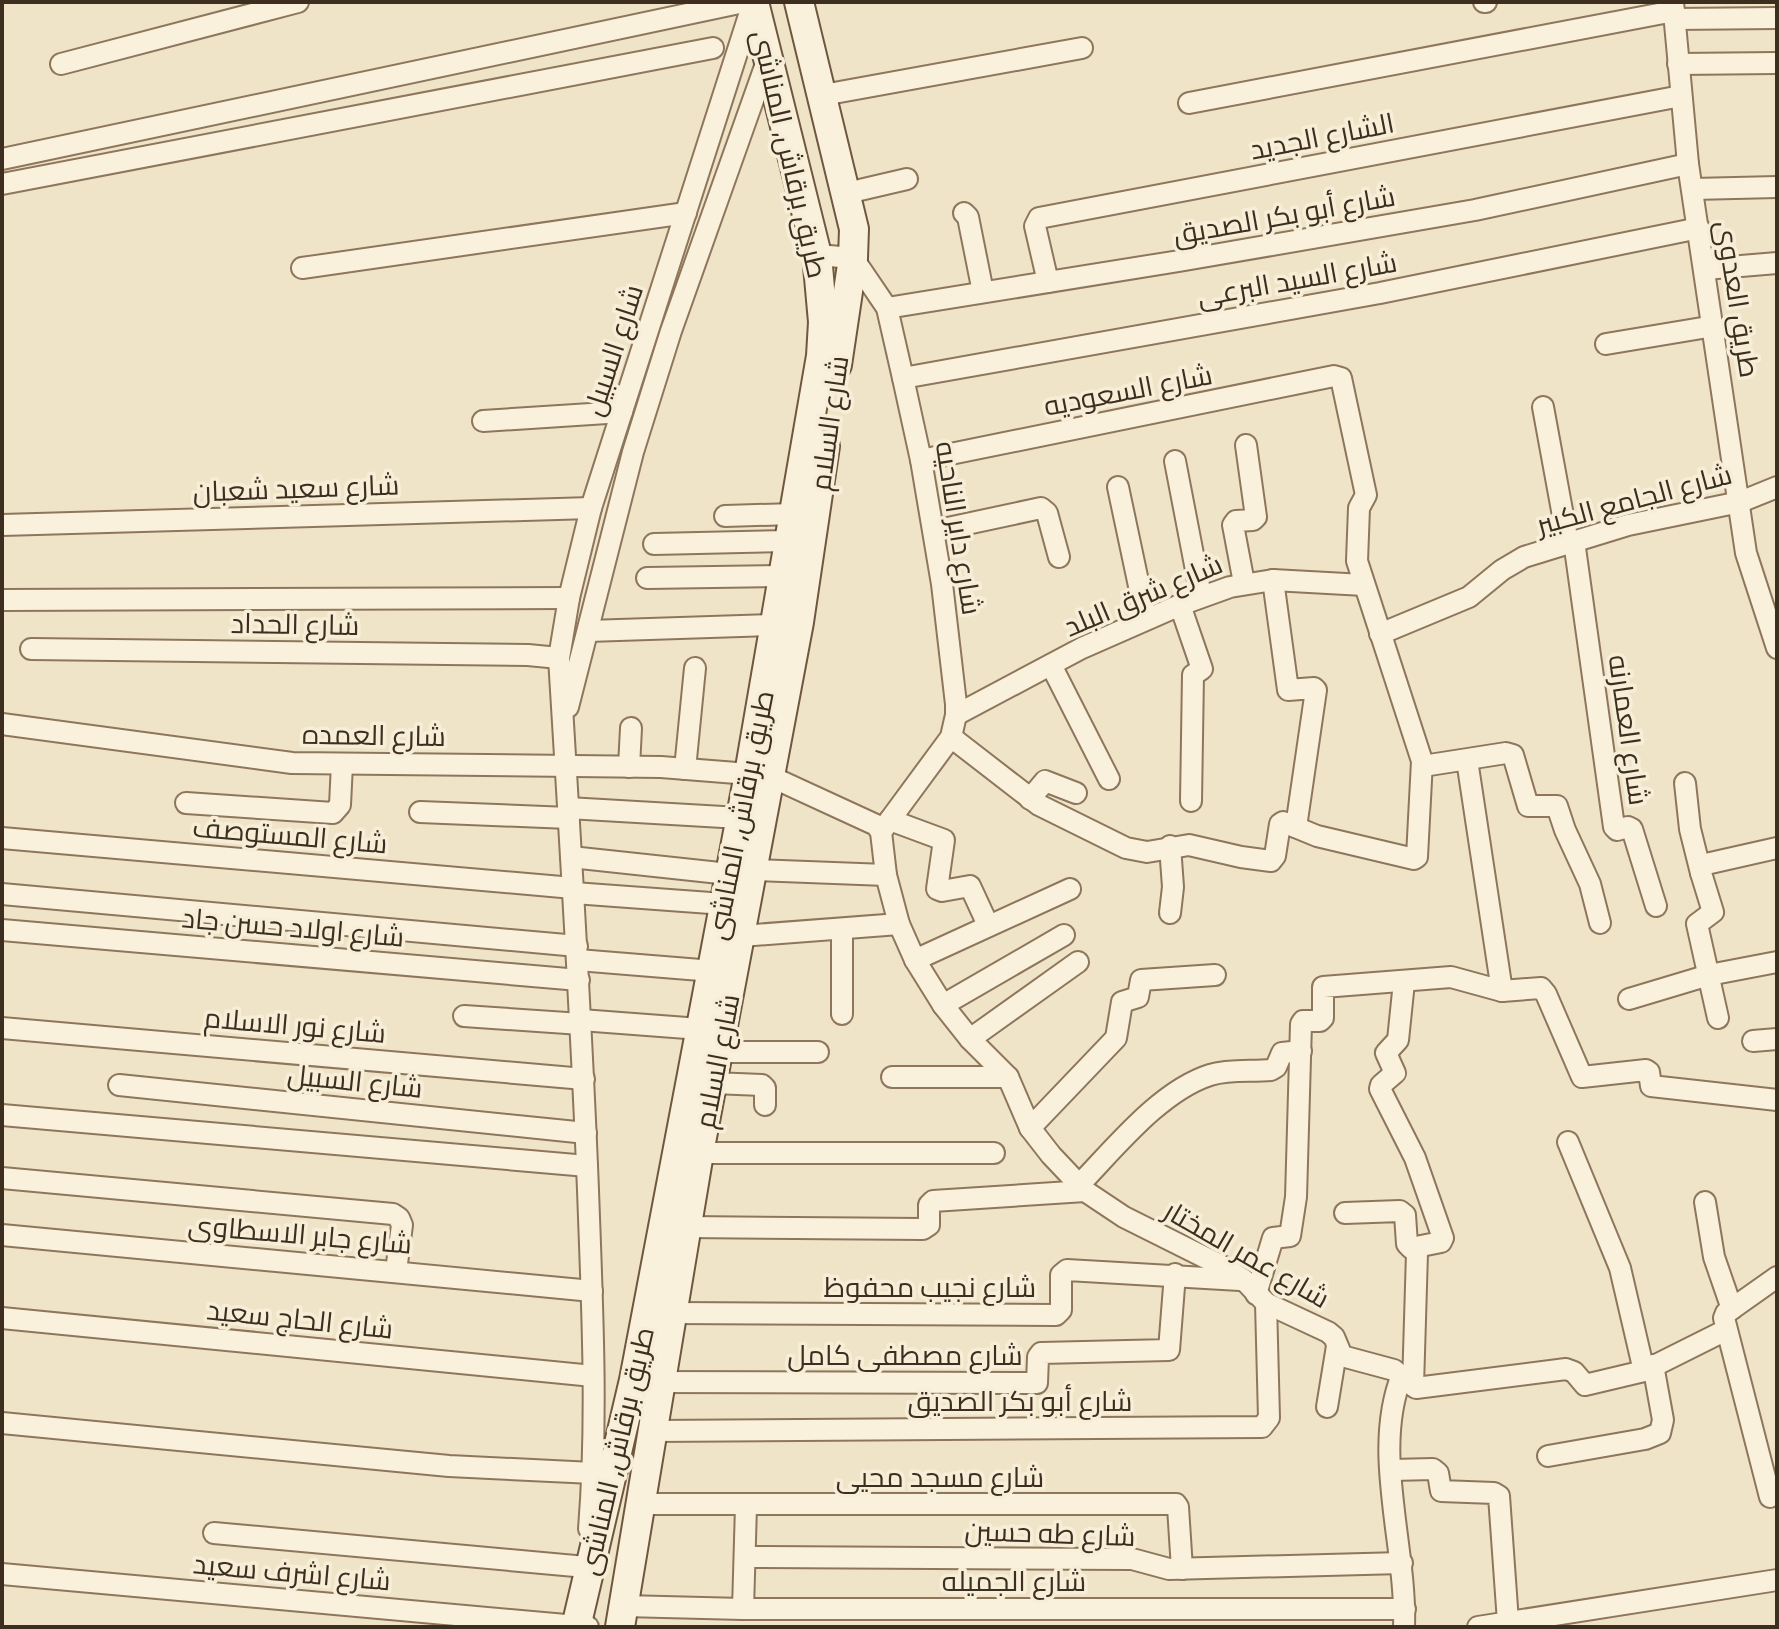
<svg xmlns="http://www.w3.org/2000/svg" width="1779" height="1629" font-family="Georgia,Cairo,serif">
	<style>
		.lines { fill: none; stroke-linecap: round; stroke-linejoin: round }
		.street-casing { stroke: #8d765c; stroke-width: 24 }
		.secondary-casing { stroke: #6f573f; stroke-width: 32 }
		.street { stroke: #faf1dc; stroke-width: 20 }
		.secondary { stroke: #faf1dc; stroke-width: 28 }
		.labels { text-anchor: middle; dominant-baseline: central; stroke-width: 7; stroke-linejoin: round; paint-order: stroke }
		.street-label { font-size: 28px; fill: #3d2e20; stroke: #f7eed8 }
	</style>
	<rect width="100%" height="100%" fill="#f0e4c8"/>
	<g class="lines">
		<defs>
			<g id="street">
				<polyline points="1484,2 1486,2"/>
				<polyline points="1673,2 1688,164 1746,553 1777,648"/>
				<polyline points="1674,19 1777,18"/>
				<polyline points="61,64 298,2"/>
				<polyline points="1678,64 1777,63"/>
				<polyline points="823,95 1082,48"/>
				<polyline points="1189,103 1674,11"/>
				<polyline points="2,159 744,2"/>
				<polyline points="2,184 713,48"/>
				<polyline points="1693,189 1777,187"/>
				<polyline points="847,193 907,179"/>
				<polyline points="964,213 968,217 983,292"/>
				<polyline points="817,255 853,258 887,308 903,378 921,460 942,584 956,704 956,715 951,737 881,832"/>
				<polyline points="302,268 686,213"/>
				<polyline points="1705,269 1777,263"/>
				<polyline points="1048,282 1035,226 1039,218 1681,96"/>
				<polyline points="887,308 1179,261 1475,210 1688,164"/>
				<polyline points="1606,344 1714,326"/>
				<polyline points="903,378 1380,293 1699,228"/>
				<polyline points="1543,407 1568,543"/>
				<polyline points="483,421 622,412"/>
				<polyline points="921,460 1334,376 1341,378 1366,495 1359,508 1357,561 1422,761 1417,857 1414,859 1317,836 1283,822 1280,824 1275,856 1271,861 1241,857 1189,845 1147,852 1126,848 1039,805 951,737"/>
				<polyline points="1175,461 1201,596"/>
				<polyline points="1118,487 1146,619"/>
				<polyline points="725,516 794,514"/>
				<polyline points="2,525 591,508"/>
				<polyline points="934,531 1041,508 1047,513 1059,557"/>
				<polyline points="1574,541 1614,827 1617,830 1628,827 1632,829 1656,906"/>
				<polyline points="654,544 790,541"/>
				<polyline points="647,578 783,576"/>
				<polyline points="1273,580 1288,690 1314,688 1316,690 1296,827"/>
				<polyline points="1244,583 1233,525 1236,521 1253,520 1256,517 1246,445"/>
				<polyline points="2,600 569,598"/>
				<polyline points="1180,605 1202,669 1193,675 1191,801"/>
				<polyline points="588,631 775,625"/>
				<polyline points="1380,634 1469,597 1502,570 1524,557 1628,525 1740,502 1777,487"/>
				<polyline points="31,649 528,655 559,658"/>
				<polyline points="1051,665 1109,779"/>
				<polyline points="568,707 633,452 671,331 768,58"/>
				<polyline points="956,715 1082,648 1180,605 1230,587 1273,580 1364,585"/>
				<polyline points="2,724 292,763 661,767 749,774"/>
				<polyline points="1467,760 1502,991"/>
				<polyline points="1423,766 1506,753 1513,755 1528,806 1557,806 1565,830 1590,884 1600,923"/>
				<polyline points="629,767 631,728"/>
				<polyline points="685,769 695,668"/>
				<polyline points="761,772 876,825 881,832 886,875 899,924 915,960 943,1005 970,1039 1008,1077 1030,1128 1051,1155 1085,1191 1124,1217 1224,1267 1244,1280 1266,1303 1328,1332 1334,1337 1342,1356 1394,1370 1416,1388 1566,1369 1574,1372 1585,1385 1644,1371 1726,1330"/>
				<polyline points="1685,783 1690,829 1701,873"/>
				<polyline points="1030,799 1045,781 1076,793"/>
				<polyline points="186,803 333,813 340,805 342,764"/>
				<polyline points="568,808 740,818"/>
				<polyline points="420,812 569,818"/>
				<polyline points="890,820 944,840 937,889 942,891 970,886 988,925"/>
				<polyline points="2,838 573,888"/>
				<polyline points="571,857 729,874"/>
				<polyline points="753,870 886,875"/>
				<polyline points="574,893 724,904"/>
				<polyline points="2,894 577,946"/>
				<polyline points="1170,913 1173,887 1170,846"/>
				<polyline points="842,929 842,1014"/>
				<polyline points="2,930 579,980"/>
				<polyline points="741,936 899,924"/>
				<polyline points="578,960 725,972"/>
				<polyline points="915,960 1070,889"/>
				<polyline points="1404,982 1398,1040 1386,1053 1395,1073 1381,1085 1380,1089 1415,1158 1443,1238 1441,1242 1411,1248"/>
				<polyline points="1629,999 1709,975 1777,962"/>
				<polyline points="943,1005 1064,935"/>
				<polyline points="464,1016 581,1024"/>
				<polyline points="1718,1018 1697,924 1713,912 1701,873 1702,868 1706,864 1777,848"/>
				<polyline points="581,1020 700,1029"/>
				<polyline points="2,1028 584,1079"/>
				<polyline points="970,1039 1078,962"/>
				<polyline points="1753,1041 1777,1039"/>
				<polyline points="719,1052 818,1052"/>
				<polyline points="892,1077 1008,1077"/>
				<polyline points="713,1083 762,1085 765,1088 765,1105"/>
				<polyline points="119,1085 586,1133"/>
				<polyline points="2,1115 587,1166"/>
				<polyline points="1030,1128 1116,1038 1122,1002 1138,997 1141,980 1215,975"/>
				<polyline points="1568,1142 1620,1268 1644,1371"/>
				<polyline points="699,1153 994,1153"/>
				<polyline points="2,1178 393,1214 399,1218 402,1225 396,1271"/>
				<path d="M1079,1185C1115,1148 1160,1091 1210,1075C1230,1069 1251,1072 1271,1070L1276,1067L1282,1053L1301,1051"/>
				<polyline points="1705,1202 1714,1257 1732,1309"/>
				<polyline points="1345,1213 1400,1211 1405,1215 1407,1244 1417,1253 1413,1386"/>
				<polyline points="687,1227 923,1229 929,1225 929,1205 933,1201 1085,1191"/>
				<polyline points="2,1235 592,1291"/>
				<polyline points="1256,1294 1273,1238 1290,1236 1296,1197 1301,1024 1303,1021 1320,1021 1323,1018 1323,987 1451,977 1502,991 1541,988 1546,994 1582,1077 1646,1070 1649,1072 1651,1086 1777,1100"/>
				<polyline points="672,1313 1056,1315 1061,1310 1061,1275 1067,1270 1240,1280"/>
				<polyline points="2,1318 593,1376"/>
				<path d="M1402,1375C1371,1452 1407,1546 1404,1627"/>
				<polyline points="648,1382 1037,1383 1038,1357 1041,1353 1169,1350 1175,1274"/>
				<polyline points="1327,1407 1337,1346"/>
				<polyline points="2,1423 449,1466 593,1473"/>
				<polyline points="652,1431 1262,1427 1269,1418 1266,1303"/>
				<polyline points="1548,1456 1645,1439 1660,1433 1663,1420 1653,1365"/>
				<polyline points="1392,1470 1433,1469 1438,1473 1441,1491 1494,1493 1499,1496 1508,1622"/>
				<polyline points="1770,1497 1724,1318 1726,1313 1777,1277"/>
				<polyline points="639,1504 1176,1504 1178,1507 1182,1569"/>
				<path d="M589,1529C598,1417 592,1303 588,1190C581,1012 570,835 559,658L569,598L591,508L753,3"/>
				<polyline points="214,1533 586,1567"/>
				<polyline points="745,1557 1132,1559 1169,1569 1402,1563"/>
				<polyline points="2,1574 588,1627"/>
				<polyline points="624,1606 743,1609 1405,1609"/>
				<polyline points="743,1609 746,1506"/>
				<polyline points="1478,1627 1777,1580"/>
			</g>
			<g id="secondary">
				<polyline points="799,2 854,229 853,258 837,365"/>
				<polyline points="576,1627 634,1380 749,774 821,356 823,322 817,255 754,2"/>
				<polyline points="620,1627 699,1153 799,622 825,446"/>
			</g>
		</defs>
		<use href="#street" class="street-casing"/>
		<use href="#secondary" class="secondary-casing"/>
		<use href="#street" class="street"/>
		<use href="#secondary" class="secondary"/>
	</g>
	<g class="labels">
		<g class="street-label">
			<text transform="translate(1322 136) rotate(-11)">الشارع الجديد</text>
			<text transform="translate(790 154) rotate(77)">طريق برقاش, المناشى</text>
			<text transform="translate(1284 215) rotate(-10)">شارع أبو بكر الصديق</text>
			<text transform="translate(1297 279) rotate(-10)">شارع السيد البرعى</text>
			<text transform="translate(1738 299) rotate(81)">طريق العدوى</text>
			<text transform="translate(613 350) rotate(-72)">شارع السبيل</text>
			<text transform="translate(1128 390) rotate(-11)">شارع السعوديه</text>
			<text transform="translate(829 423) rotate(-82)">شارع السلام</text>
			<text transform="translate(296 488) rotate(-2)">شارع سعيد شعبان</text>
			<text transform="translate(1634 499) rotate(-15)">شارع الجامع الكبير</text>
			<text transform="translate(959 528) rotate(81)">شارع داير الناحيه</text>
			<text transform="translate(1143 595) rotate(-23)">شارع شرق البلد</text>
			<text transform="translate(295 624) rotate(1)">شارع الحداد</text>
			<text transform="translate(1629 730) rotate(82)">شارع العمارنه</text>
			<text transform="translate(374 735) rotate(1)">شارع العمده</text>
			<text transform="translate(740 815) rotate(-79)">طريق برقاش, المناشى</text>
			<text transform="translate(290 835) rotate(5)">شارع المستوصف</text>
			<text transform="translate(293 927) rotate(5)">شارع اولاد حسن جاد</text>
			<text transform="translate(295 1025) rotate(5)">شارع نور الاسلام</text>
			<text transform="translate(717 1061) rotate(-79)">شارع السلام</text>
			<text transform="translate(355 1081) rotate(6)">شارع السبيل</text>
			<text transform="translate(300 1234) rotate(5)">شارع جابر الاسطاوى</text>
			<text transform="translate(1247 1254) rotate(30)">شارع عمر المختار</text>
			<text x="930" y="1287">شارع نجيب محفوظ</text>
			<text transform="translate(300 1319) rotate(6)">شارع الحاج سعيد</text>
			<text x="905" y="1355">شارع مصطفى كامل</text>
			<text x="1020" y="1401">شارع أبو بكر الصديق</text>
			<text transform="translate(616 1451) rotate(-77)">طريق برقاش, المناشى</text>
			<text x="940" y="1477">شارع مسجد محيى</text>
			<text transform="translate(1050 1533) rotate(2)">شارع طه حسين</text>
			<text transform="translate(292 1572) rotate(5)">شارع اشرف سعيد</text>
			<text x="1014" y="1581">شارع الجميله</text>
		</g>
	</g>
	<rect width="1779" height="1629" fill="none" stroke="#3d2e20" stroke-width="8"/>
</svg>
